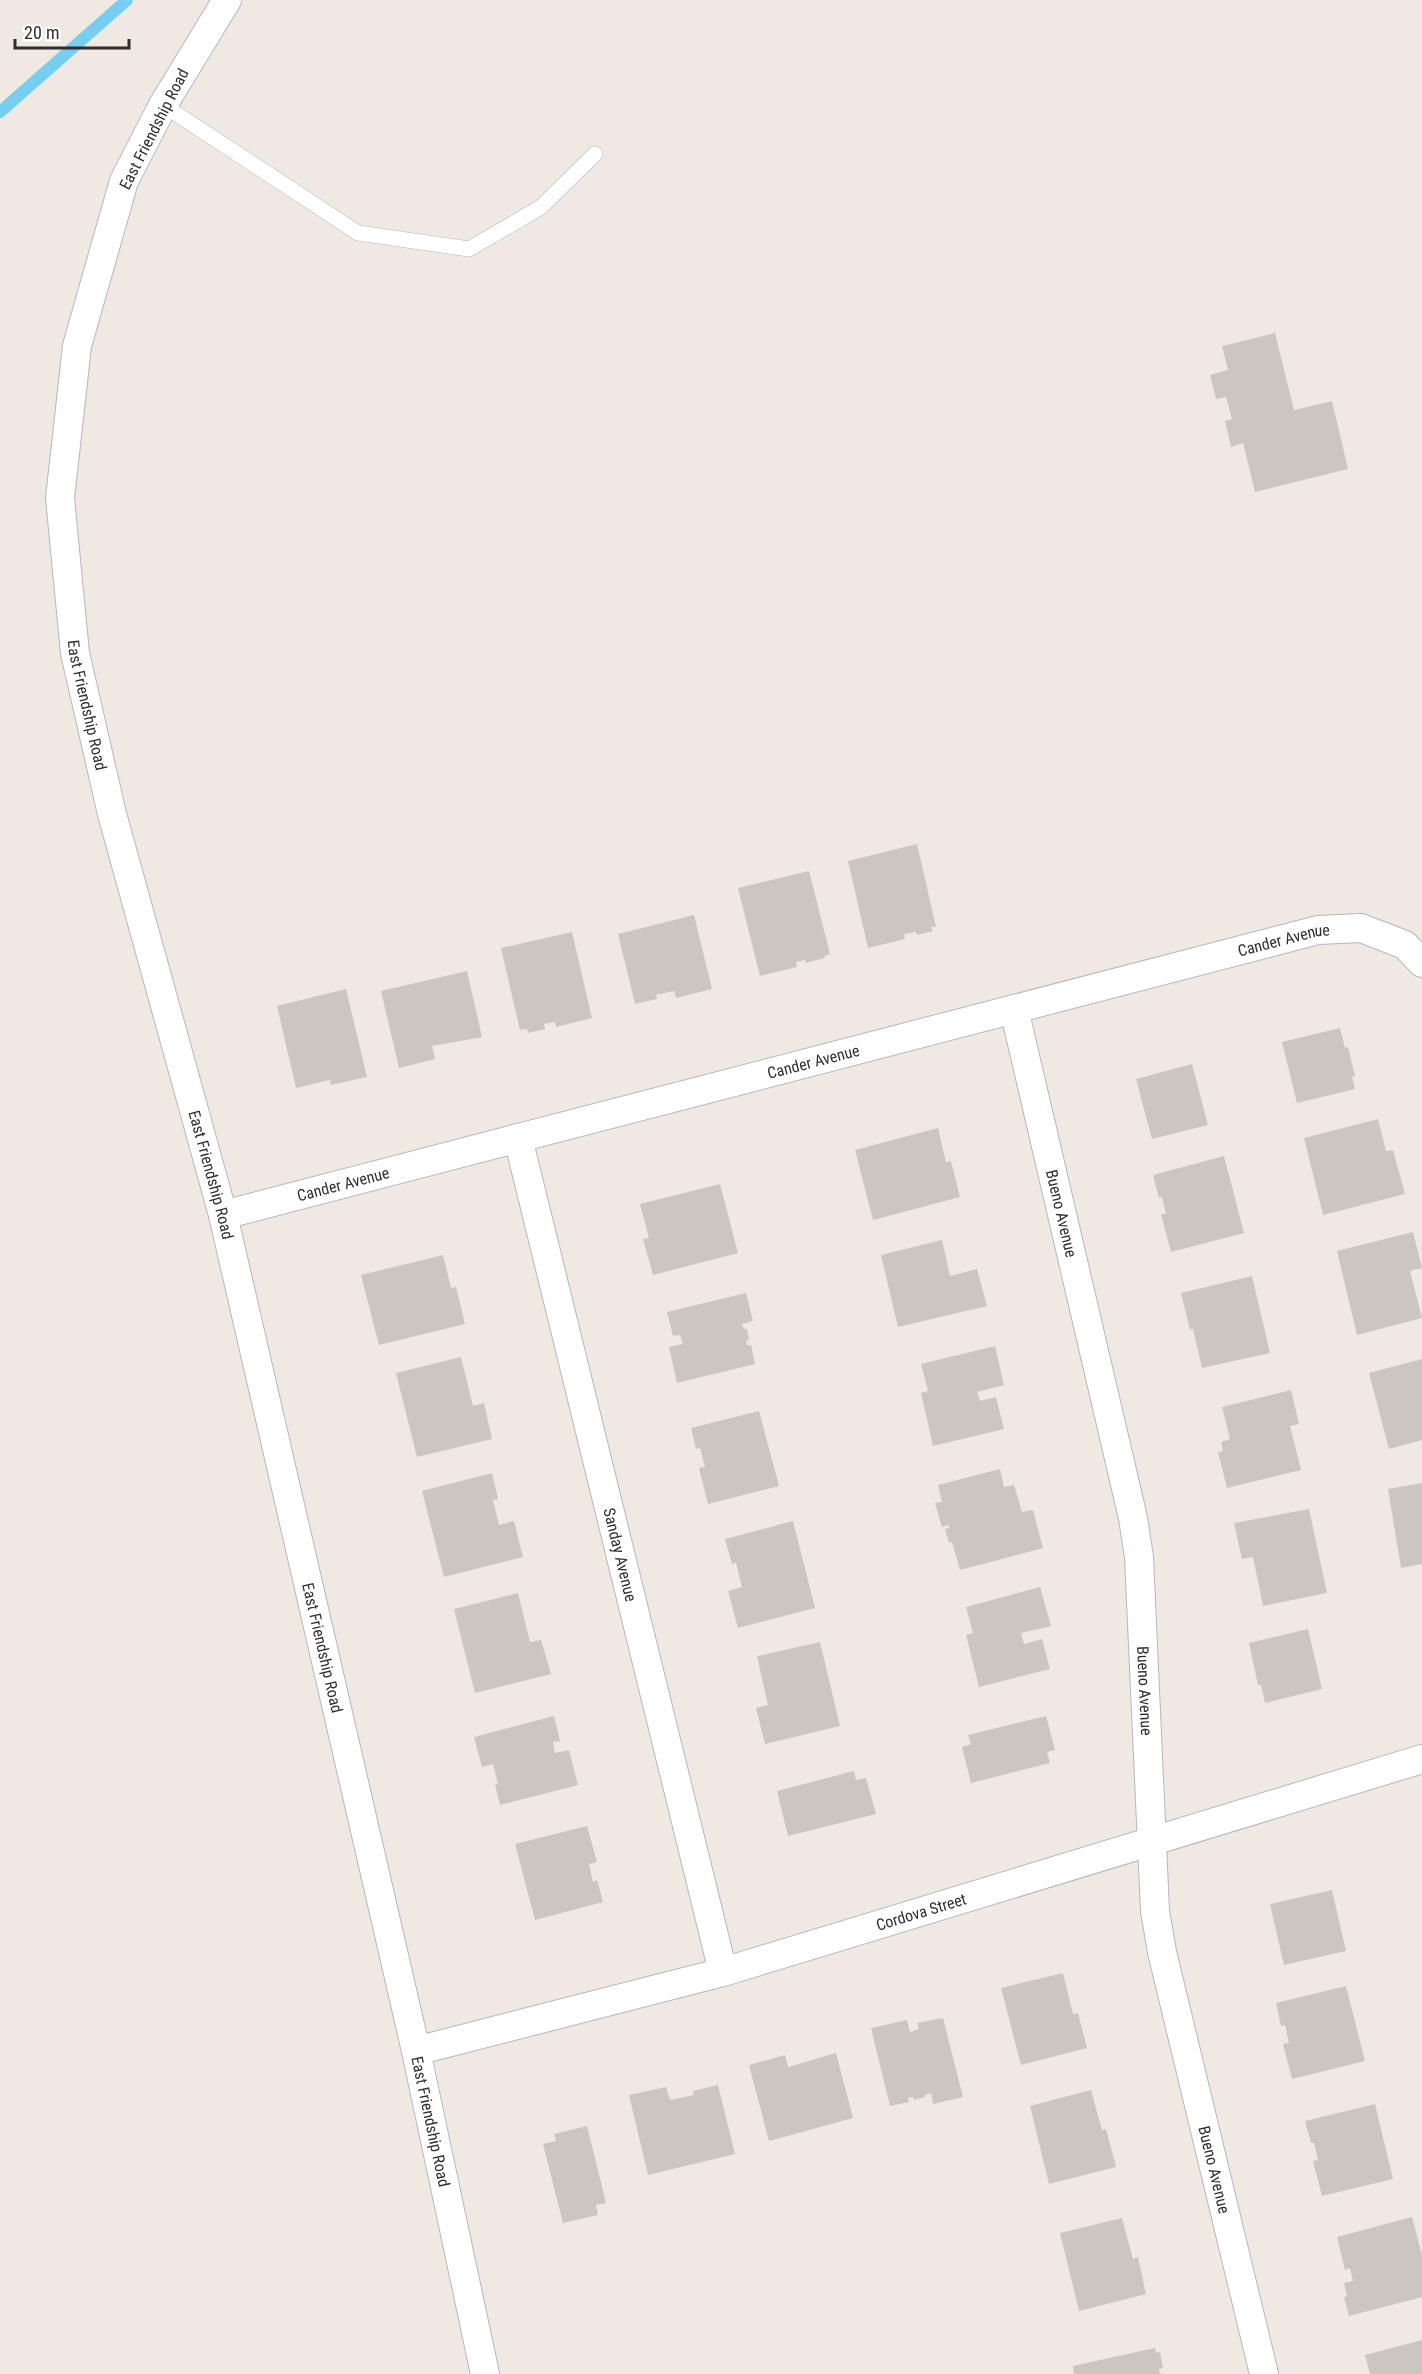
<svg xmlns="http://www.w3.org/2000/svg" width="1422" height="2374" font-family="'Roboto Condensed',sans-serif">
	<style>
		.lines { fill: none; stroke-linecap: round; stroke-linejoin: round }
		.stream { stroke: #75cff0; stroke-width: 12 }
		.building { fill: #cbc7bf }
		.lane-casing { stroke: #b4b7c1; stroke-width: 16 }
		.street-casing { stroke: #b4b7c1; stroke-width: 30 }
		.lane { stroke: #fff; stroke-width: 15 }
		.street { stroke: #fff; stroke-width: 28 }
		.labels { text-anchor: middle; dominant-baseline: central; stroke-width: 4.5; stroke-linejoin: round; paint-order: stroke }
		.street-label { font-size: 16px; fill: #2e2e2e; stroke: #fff }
	</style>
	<rect width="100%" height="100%" fill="#efe9e1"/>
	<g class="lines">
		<polyline class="stream" points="0,112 127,0"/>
	</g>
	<g class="building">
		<polygon points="1275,333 1294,410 1332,401 1348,469 1255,492 1243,443 1231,447 1225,421 1232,419 1226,397 1216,399 1210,375 1228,370 1222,346"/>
		<polygon points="917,844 936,927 931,927 933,931 917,935 916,932 904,934 905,939 868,948 848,861"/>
		<polygon points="809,871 830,954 824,956 825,958 806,963 805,960 796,962 797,967 760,976 738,888"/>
		<polygon points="694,915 712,989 676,998 674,991 656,995 657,999 635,1004 618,934"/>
		<polygon points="572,932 592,1018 556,1027 555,1022 544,1024 545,1029 528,1033 527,1029 520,1030 501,948"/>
		<polygon points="467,971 482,1037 432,1046 435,1059 399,1068 381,991"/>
		<polygon points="346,989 367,1077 331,1085 330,1080 296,1088 277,1006"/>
		<polygon points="1340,1028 1345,1048 1348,1047 1355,1076 1352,1077 1355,1089 1297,1103 1282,1042"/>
		<polygon points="1192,1064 1208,1125 1152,1139 1136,1079"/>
		<polygon points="1378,1119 1386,1151 1393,1150 1405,1194 1323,1215 1304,1138"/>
		<polygon points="938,1128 946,1162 951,1161 960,1197 873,1220 855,1150"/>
		<polygon points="1224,1156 1244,1233 1171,1252 1161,1214 1166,1214 1162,1197 1159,1198 1153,1175"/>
		<polygon points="720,1184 738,1253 653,1275 643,1239 649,1238 640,1204"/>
		<polygon points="1413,1232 1422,1268 1410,1271 1422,1318 1357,1335 1337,1251"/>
		<polygon points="942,1240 950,1276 977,1269 987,1306 898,1327 881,1255"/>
		<polygon points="443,1255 451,1288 456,1287 465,1324 379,1345 361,1275"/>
		<polygon points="1252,1276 1270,1353 1202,1368 1193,1329 1190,1330 1181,1293"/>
		<polygon points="746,1293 753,1321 742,1324 744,1329 747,1329 749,1340 746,1341 747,1345 751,1345 755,1364 677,1383 669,1347 683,1344 680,1335 673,1336 667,1312"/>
		<polygon points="995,1346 1004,1385 977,1392 980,1401 996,1397 1004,1429 933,1446 921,1393 928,1391 921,1364"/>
		<polygon points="461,1357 473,1406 484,1403 492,1439 417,1457 396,1373"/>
		<polygon points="1422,1359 1422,1440 1389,1449 1369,1373"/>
		<polygon points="1291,1390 1299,1424 1290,1426 1301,1470 1227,1488 1218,1452 1223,1451 1221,1442 1230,1439 1222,1407"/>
		<polygon points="759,1411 779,1486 708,1504 699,1468 705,1467 700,1448 696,1449 691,1428"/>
		<polygon points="1000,1469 1004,1487 1014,1485 1022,1512 1033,1510 1043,1548 960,1570 952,1542 949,1543 945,1529 949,1528 949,1525 942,1527 935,1503 942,1502 938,1485"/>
		<polygon points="492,1473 498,1499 493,1500 499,1525 514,1521 523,1557 444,1577 422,1491"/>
		<polygon points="1422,1483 1422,1564 1401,1568 1388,1489"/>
		<polygon points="1309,1509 1327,1593 1263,1606 1253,1557 1242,1559 1234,1523"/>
		<polygon points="793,1521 815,1608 738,1628 728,1591 742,1587 736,1563 732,1564 725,1539"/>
		<polygon points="1040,1587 1051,1626 1021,1633 1024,1644 1042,1639 1050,1669 979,1687 966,1635 973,1633 966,1607"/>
		<polygon points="518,1593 530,1642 541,1640 551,1674 475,1693 454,1609"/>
		<polygon points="1308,1629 1322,1689 1265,1703 1261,1685 1258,1685 1249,1643"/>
		<polygon points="820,1642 840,1726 765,1744 756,1708 768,1705 757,1656"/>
		<polygon points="554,1716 560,1741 553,1742 555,1753 569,1750 578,1785 500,1805 495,1784 498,1784 493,1764 482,1767 474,1737"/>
		<polygon points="1046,1716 1055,1750 1047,1752 1050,1763 971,1783 962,1747 971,1744 968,1735"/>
		<polygon points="854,1771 856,1780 866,1778 876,1814 788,1836 777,1791"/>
		<polygon points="587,1826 597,1862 589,1864 593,1882 597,1880 603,1902 535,1920 515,1844"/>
		<polygon points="1332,1890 1346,1951 1284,1965 1270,1904"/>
		<polygon points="1063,1973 1073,2014 1078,2013 1087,2048 1021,2065 1001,1988"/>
		<polygon points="1346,1986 1365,2061 1292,2079 1283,2044 1289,2043 1285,2025 1281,2026 1276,2003"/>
		<polygon points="943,2018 963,2097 933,2104 931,2093 925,2095 925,2097 914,2100 913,2097 908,2098 909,2102 890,2106 871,2028 907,2020 910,2032 919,2029 917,2023"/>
		<polygon points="836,2053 853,2118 769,2141 749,2065 785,2055 788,2067"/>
		<polygon points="718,2085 735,2154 648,2175 629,2095 666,2087 670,2100 694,2095 693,2091"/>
		<polygon points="1091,2090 1102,2130 1106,2129 1116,2167 1049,2184 1030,2106"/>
		<polygon points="1375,2104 1393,2179 1322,2196 1313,2161 1318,2160 1314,2143 1311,2143 1305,2121"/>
		<polygon points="587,2126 606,2203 596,2205 598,2215 563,2223 543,2144 556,2141 554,2134"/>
		<polygon points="1412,2217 1422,2255 1422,2297 1349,2316 1344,2297 1347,2296 1344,2283 1353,2281 1350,2268 1345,2270 1337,2237"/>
		<polygon points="1122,2218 1133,2259 1138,2257 1146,2294 1079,2311 1060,2233"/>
		<polygon points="1422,2340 1422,2374 1370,2374 1365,2355"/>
		<polygon points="1155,2348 1156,2353 1160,2352 1163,2368 1159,2369 1160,2374 1074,2374 1073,2366"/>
	</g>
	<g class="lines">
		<defs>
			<polyline id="lane" points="163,105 358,233 469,249 541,207 595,154"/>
			<g id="street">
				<path id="s1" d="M227,0L163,105L124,181L77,346L60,498L75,653L112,814L223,1215L416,2051L485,2374"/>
				<path id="s2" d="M1014,1009L1133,1518L1139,1557L1155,1911L1162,1952L1264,2374"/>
				<path id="s3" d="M518,1138L723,1972"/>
				<path id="s4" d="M223,1215L1318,930L1361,928L1405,945L1422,963"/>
				<path id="s5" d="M416,2051L723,1972L1422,1759"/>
			</g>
		</defs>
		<use href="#lane" class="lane-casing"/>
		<use href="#street" class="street-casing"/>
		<use href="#lane" class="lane"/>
		<use href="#street" class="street"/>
	</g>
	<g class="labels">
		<g class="street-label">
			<text transform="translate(154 129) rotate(-63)">East Friendship Road</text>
			<text stroke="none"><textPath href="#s1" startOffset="742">East Friendship Road</textPath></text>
			<text stroke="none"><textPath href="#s4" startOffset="1096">Cander Avenue</textPath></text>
			<text stroke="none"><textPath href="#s4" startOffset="610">Cander Avenue</textPath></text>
			<text stroke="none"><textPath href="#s1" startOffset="1228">East Friendship Road</textPath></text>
			<text stroke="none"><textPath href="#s4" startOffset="124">Cander Avenue</textPath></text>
			<text stroke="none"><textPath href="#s2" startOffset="210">Bueno Avenue</textPath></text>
			<text stroke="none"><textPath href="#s3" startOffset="429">Sanday Avenue</textPath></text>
			<text stroke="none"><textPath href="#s1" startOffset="1714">East Friendship Road</textPath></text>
			<text stroke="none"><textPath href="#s2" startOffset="696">Bueno Avenue</textPath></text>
			<text stroke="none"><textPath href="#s5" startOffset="524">Cordova Street</textPath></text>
			<text stroke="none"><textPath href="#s1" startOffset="2200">East Friendship Road</textPath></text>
			<text stroke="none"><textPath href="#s2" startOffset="1182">Bueno Avenue</textPath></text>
		</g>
	</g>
	<path d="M15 39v9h114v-9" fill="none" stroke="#2e2e2e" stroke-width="3"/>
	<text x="24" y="39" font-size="18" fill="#2e2e2e" stroke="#ffffff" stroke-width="4.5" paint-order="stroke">20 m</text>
</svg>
